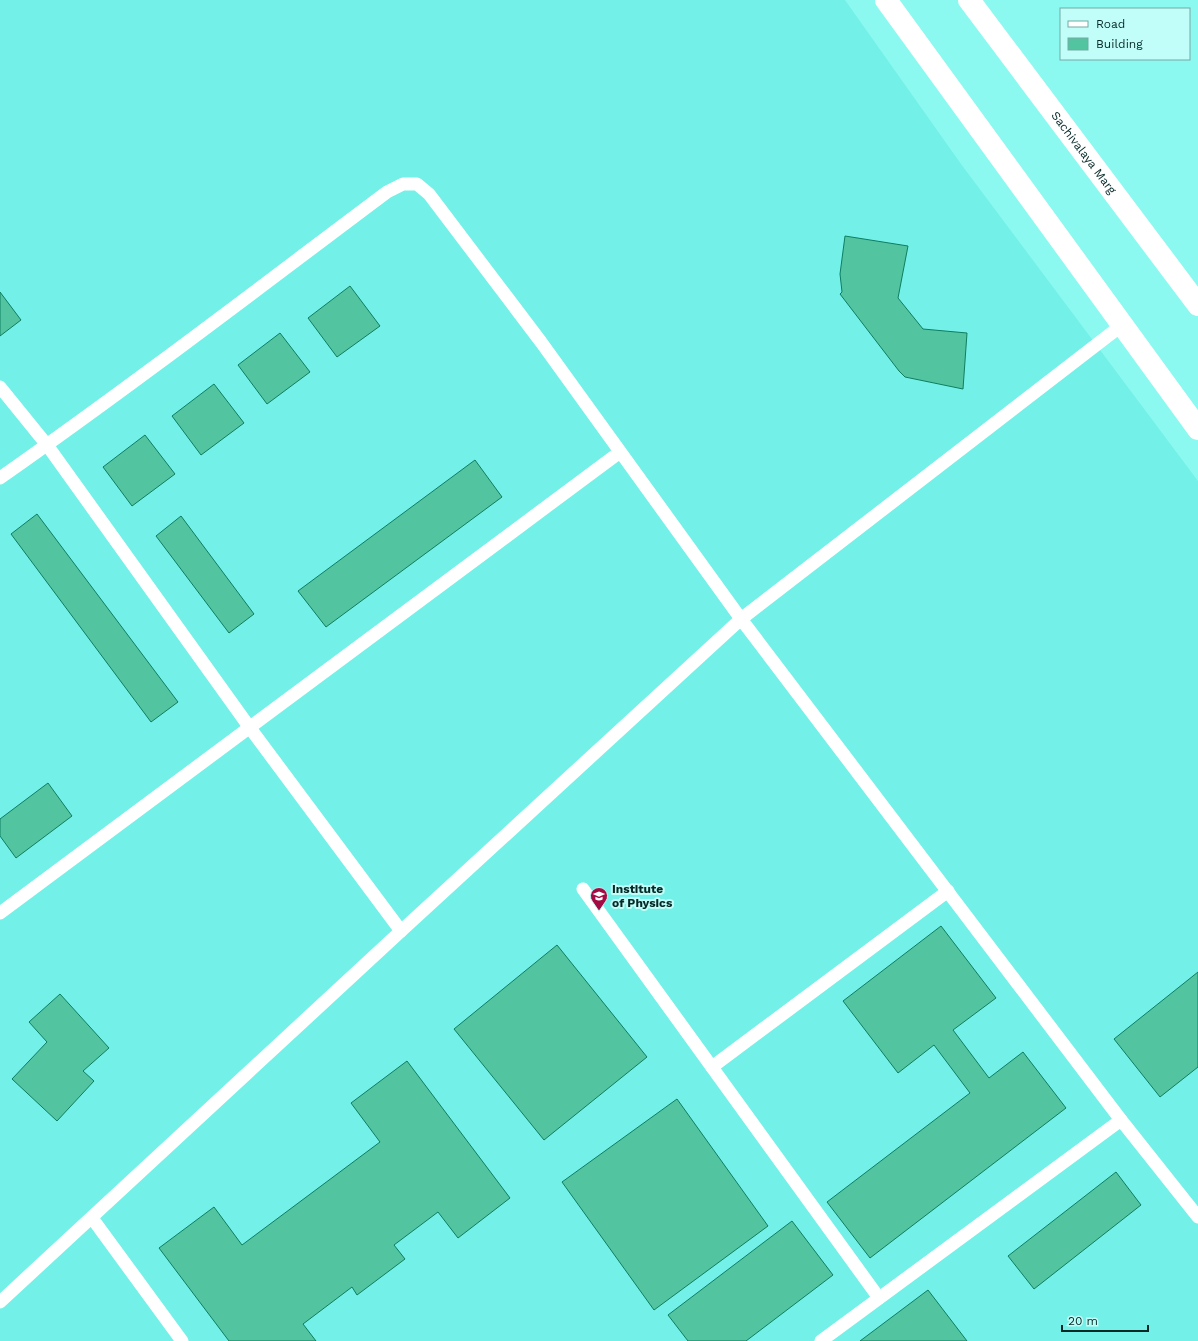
<svg xmlns="http://www.w3.org/2000/svg" width="1198" height="1341" font-family="'Work Sans',sans-serif">
	<style>
		.built { fill: #73f0e7 }
		.building { fill: #53c4a0; stroke: #0e7e62 }
		.lines { fill: none; stroke-linecap: round; stroke-linejoin: round }
		.service { stroke: #fff; stroke-width: 13 }
		.secondary { stroke: #fff; stroke-width: 22 }
		.labels { text-anchor: middle; dominant-baseline: central; stroke-width: 4; stroke-linejoin: round; paint-order: stroke }
		.street-label { font-size: 12px; fill: #042927; stroke: #c1fef9 }
		.poi-label { font-size: 12px; font-weight: bold; fill: #042927; stroke: #c1fef9; text-anchor: start }
	</style>
	<rect width="100%" height="100%" fill="#8cf9f1"/>
	<polygon class="built" points="0,0 845,0 961,164 1198,481 1198,1341 0,1341"/>
	<g class="building">
		<polygon points="845,236 908,246 898,298 923,329 967,333 963,389 905,377 899,371 840,294 842,292 840,274"/>
		<polygon points="350,286 380,326 337,357 308,318"/>
		<polygon points="0,292 21,320 0,336"/>
		<polygon points="280,333 310,372 267,404 238,365"/>
		<polygon points="214,384 244,423 201,455 172,416"/>
		<polygon points="145,435 175,474 132,506 103,467"/>
		<polygon points="475,460 502,497 326,627 298,591"/>
		<polygon points="37,514 178,702 151,722 11,534"/>
		<polygon points="181,516 254,614 229,633 156,536"/>
		<polygon points="48,783 72,816 16,858 0,836 0,819"/>
		<polygon points="941,926 996,998 953,1030 989,1078 1023,1052 1066,1108 870,1258 827,1202 970,1093 934,1045 898,1073 843,1001"/>
		<polygon points="557,945 647,1057 544,1140 454,1029"/>
		<polygon points="1198,972 1198,1067 1160,1097 1114,1039"/>
		<polygon points="60,994 109,1048 83,1071 94,1081 57,1121 12,1079 47,1042 29,1022"/>
		<polygon points="407,1061 510,1198 458,1238 438,1212 394,1245 405,1259 357,1295 352,1287 303,1324 316,1341 229,1341 159,1248 214,1207 242,1245 380,1142 351,1103"/>
		<polygon points="677,1099 768,1226 654,1310 562,1182"/>
		<polygon points="1116,1172 1141,1205 1034,1289 1008,1256"/>
		<polygon points="792,1221 833,1275 746,1341 688,1341 668,1315"/>
		<polygon points="928,1290 967,1341 860,1341"/>
	</g>
	<g class="lines">
		<g class="service">
			<polyline points="0,387 47,445 250,728 401,931"/>
			<path d="M0,478C131,386 259,288 387,192L403,184H417L429,194L541,342L741,619L1121,1120L1198,1217"/>
			<polyline points="583,889 879,1298"/>
			<polyline points="0,913 620,452"/>
			<polyline points="712,1067 948,891"/>
			<polyline points="92,1218 182,1341"/>
			<polyline points="0,1302 401,931 741,619 1122,325"/>
			<polyline points="821,1341 1121,1120"/>
		</g>
		<g class="secondary">
			<polyline points="886,0 1198,429"/>
			<path id="s1" d="M969,0L1198,305"/>
		</g>
	</g>
	<defs>
		<symbol id="university-pin" viewBox="-11 -11 22 30"><path d="M0 17L-7.5 6A9.5 9.5 0 1 1 7.5 6Z" fill="#a40b43" stroke="#c1fef9"/><path d="M0-5L7-2L0 1L-7-2ZM-4 1L0 2.5L4 1V4Q0 6-4 4Z" fill="#fff"/></symbol>
	</defs>
	<g fill-rule="evenodd">
		<use href="#university-pin" x="589" y="886" width="20" height="27"/>
	</g>
	<g class="labels">
		<g class="street-label">
			<text stroke="none"><textPath href="#s1" startOffset="191">Sachivalaya Marg</textPath></text>
		</g>
		<g class="poi-label">
			<text x="612" y="889">Institute<tspan x="612" dy="14">of Physics</tspan></text>
		</g>
	</g>
	<rect x="1060" y="8" width="130" height="52" fill="#c1fef9" stroke="#75a9a5"/>
	<rect x="1068" y="21" width="20" height="6" fill="#ffffff" stroke="#75a9a5"/>
	<text x="1096" y="28" font-size="12" fill="#042927">Road</text>
	<rect x="1068" y="38" width="20" height="12" fill="#53c4a0" stroke="#75a9a5"/>
	<text x="1096" y="48" font-size="12" fill="#042927">Building</text>
	<path d="M1062 1325v6h86v-6" fill="none" stroke="#042927" stroke-width="2"/>
	<text x="1068" y="1325" font-size="12" fill="#042927" stroke="#c1fef9" stroke-width="3" paint-order="stroke">20 m</text>
</svg>
